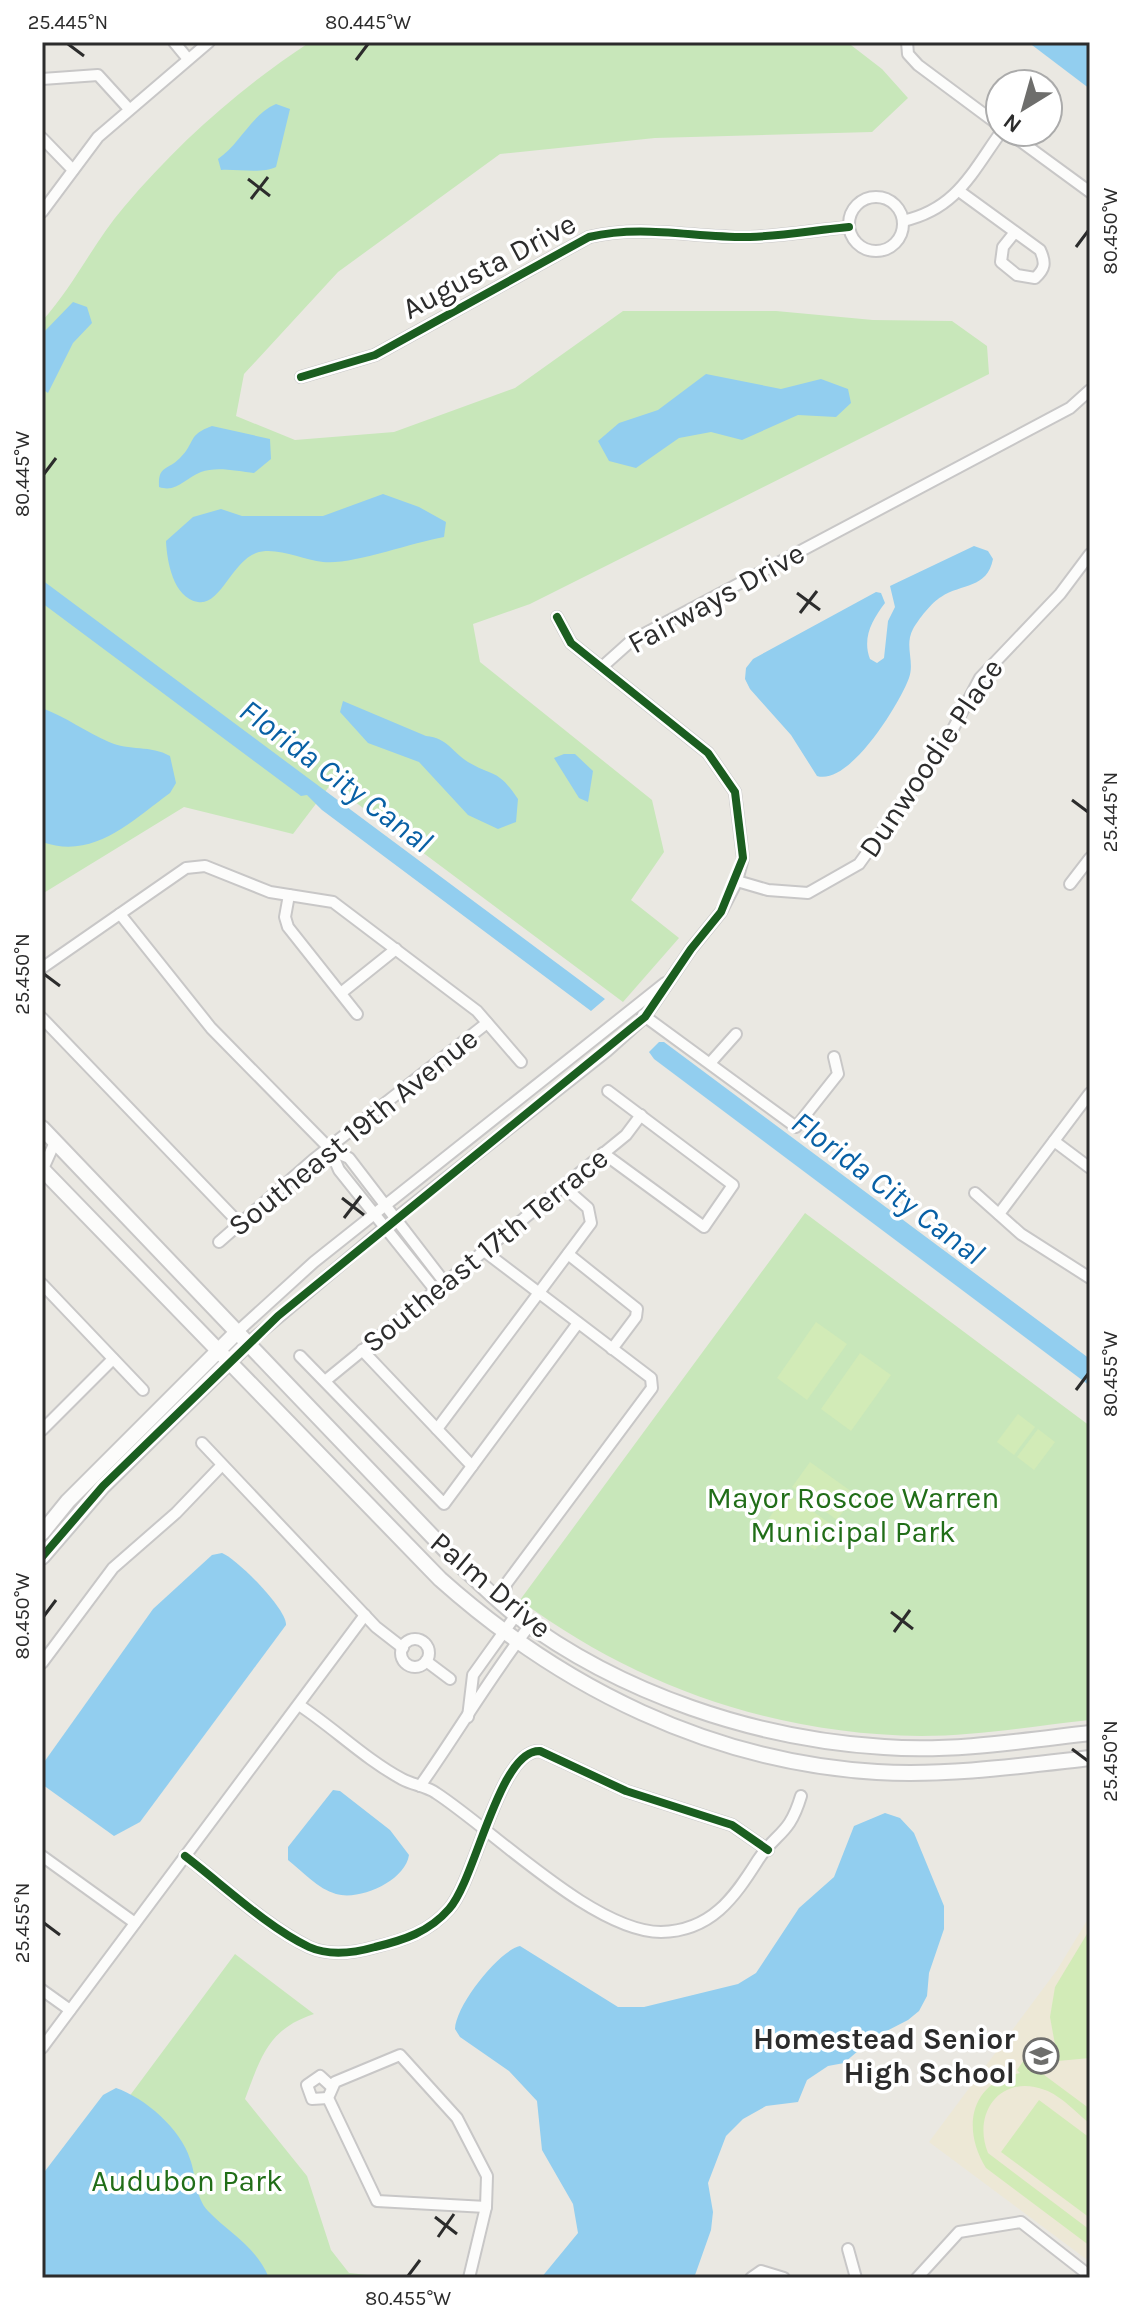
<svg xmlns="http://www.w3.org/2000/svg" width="1132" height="2320" font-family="Karla,sans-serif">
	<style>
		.education { fill: #ede8d6 }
		.green { fill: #c8e7ba }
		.pitch { fill: #d2ebb7 }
		.water { fill: #92ceef }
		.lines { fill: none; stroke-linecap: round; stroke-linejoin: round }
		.street-casing { stroke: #c8c7c7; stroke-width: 14 }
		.secondary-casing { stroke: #c8c7c7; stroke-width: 18 }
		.street { stroke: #fcfcfb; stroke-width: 10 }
		.secondary { stroke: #fcfcfb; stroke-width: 14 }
		.cycleway-casing { stroke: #fff; stroke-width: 13 }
		.cycleway { stroke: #1b5e20; stroke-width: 8 }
		.ticks { fill: none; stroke: #2c2c2c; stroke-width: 3 }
		.labels { text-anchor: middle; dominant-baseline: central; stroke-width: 7; stroke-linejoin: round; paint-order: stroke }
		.street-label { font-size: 30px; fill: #2c2c2c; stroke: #fff }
		.park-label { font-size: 30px; fill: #216e18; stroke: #fff }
		.poi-label { font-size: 30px; font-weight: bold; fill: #2c2c2c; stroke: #fff; text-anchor: end }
		.water-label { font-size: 32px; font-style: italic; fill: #0860a5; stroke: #fff }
		.neatline { fill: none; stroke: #2c2c2c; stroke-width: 3 }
		.ticks-label { font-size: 20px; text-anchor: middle; fill: #2c2c2c }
	</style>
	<rect width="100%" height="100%" fill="#eae8e2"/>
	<polygon class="education" points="1090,1903 1090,2262 929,2142 1057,1970 1088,1919"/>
	<g class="green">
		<path d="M310,42H847L882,69L908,98L872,132L655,138L500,154L338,272L244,374L236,416L295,440L394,432L515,388L623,311H776L873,320L952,321L987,346L989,374L530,604L473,624L480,662L652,800L664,852L631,900L679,938L623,1002L331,784L293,834L184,807L42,894V321C74,286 93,243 124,207C178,143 240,88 310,42Z"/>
		<path d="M805,1213L1090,1426V1720C1034,1726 977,1736 921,1736C774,1734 637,1687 520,1600Z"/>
		<path d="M235,1954L314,2014C268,2029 261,2057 245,2099L307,2176L331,2250L349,2273L396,2278H42V2214Z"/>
	</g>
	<g class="pitch">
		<polygon points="816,1322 847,1344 807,1400 777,1378"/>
		<polygon points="860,1353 891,1375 851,1431 821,1409"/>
		<polygon points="1018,1414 1035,1427 1014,1455 997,1442"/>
		<polygon points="1038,1429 1055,1442 1034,1470 1017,1457"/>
		<polygon points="810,1462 855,1494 837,1520 792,1487"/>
		<polygon points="787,1493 832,1525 815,1550 769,1518"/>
		<polygon points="1090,1929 1090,2058 1058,2061 1050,2017 1055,1987"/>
		<path d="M1024,2060L1090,2109V2124C1077,2113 1060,2095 1045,2090C1000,2073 972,2114 988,2153L1090,2230V2246L986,2168C962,2130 969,2082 1020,2073L1017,2070Z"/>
		<polygon points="1039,2100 1090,2138 1090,2218 1001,2152"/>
	</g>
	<g class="water">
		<polygon points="1028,42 1090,42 1090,89"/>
		<path d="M276,104L290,109L276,167C262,174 238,169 221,170L218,159C240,144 252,114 276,104Z"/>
		<polygon points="73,302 87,307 92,323 73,343 48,393 42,389 42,334"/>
		<polygon points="706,374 781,389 821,379 848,389 851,403 836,417 798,415 742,440 711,432 679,438 636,468 609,461 598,441 619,423 658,410"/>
		<path d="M212,426L270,439L271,459L254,473C238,471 216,466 201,472C185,478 177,493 159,487C158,465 167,471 180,458C196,442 187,435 212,426Z"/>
		<path d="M383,494L419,507L446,522L444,537C410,543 353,565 323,562C302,560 276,546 256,553C232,562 220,606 198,602C173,598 167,561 166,541L193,517L221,509L242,516H323Z"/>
		<path d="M974,546L988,551L993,559C987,589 962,583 941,597C932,602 918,620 913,629C904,646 915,661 909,678C899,705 849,786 817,776L791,735L750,689L745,679L746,668L753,659L876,592L881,593L885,603C872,620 862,638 870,659L877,663L884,658L888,621L895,607L890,586Z"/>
		<polygon points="42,580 605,999 591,1011 322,810 307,795 301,796 42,603"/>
		<path d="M343,701L426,736C448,738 452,752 468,762C495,778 497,768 518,799L516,822L498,829L468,815L419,762L368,743L340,712Z"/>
		<path d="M42,708C66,717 86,732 109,742C129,751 151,745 170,756L176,783L170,793C130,822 94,860 42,842Z"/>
		<polygon points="564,754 575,754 593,771 588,802 579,798 554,758"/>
		<polygon points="659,1042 664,1042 1090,1359 1090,1386 654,1059 649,1052"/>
		<path d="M222,1553C237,1559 287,1609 286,1625L140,1822L114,1836L43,1785L42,1765L153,1609L212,1555Z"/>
		<path d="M333,1790L340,1791L390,1830L409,1855C405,1881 360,1901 336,1894C318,1889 302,1871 288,1860V1847Z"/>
		<path d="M885,1813L900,1818L914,1833L944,1906V1929L929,1973L927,1996L919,2011L908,2020L873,2038L844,2063L828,2066L807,2080L798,2102L766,2106L743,2119L726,2136L708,2183L713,2212L711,2230L694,2278H541L578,2233L573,2204L542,2150L537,2101L509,2071L460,2037L455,2029C456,2004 500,1950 520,1946L618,2007H644L738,1984L756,1973L799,1908L834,1877L854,1826Z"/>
		<path d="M116,2088C145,2098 181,2129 190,2159C196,2175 195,2197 208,2211C230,2234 256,2246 269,2278H42V2175L103,2095Z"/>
	</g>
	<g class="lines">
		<defs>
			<g id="street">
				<polyline points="174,42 188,59"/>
				<polyline points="907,42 908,54 918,65 1000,126"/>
				<polyline points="42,79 98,75 129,109"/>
				<polyline points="1008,132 1090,192"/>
				<polyline points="42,138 73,170"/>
				<path d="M959,191L1040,250C1046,263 1045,269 1035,278L1017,275L1001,262L1003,247L1015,232"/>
				<circle cx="876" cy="224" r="27"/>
				<polyline points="42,212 98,137 209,42"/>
				<path d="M903,221C956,209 971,174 1001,132"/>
				<path d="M301,377L375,355L589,237C643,224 695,238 750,237C782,236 816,230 849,227"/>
				<polyline points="602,667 631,641 1070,408 1090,390"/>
				<polyline points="737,881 768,890 808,893 859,864 945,744 980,678 1060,594 1090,554"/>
				<polyline points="1070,884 1090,858"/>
				<polyline points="289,895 285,917 288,927 357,1014"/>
				<polyline points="120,914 211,1028 330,1149 339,1170 436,1291"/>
				<polyline points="42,968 186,868 205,866 270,892 333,902 477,1011 521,1062"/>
				<polyline points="341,993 396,949"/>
				<polyline points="643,1015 796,1127 838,1074 834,1057"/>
				<polyline points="42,1018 239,1223"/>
				<polyline points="711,1062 736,1034"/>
				<polyline points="1054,1141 1090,1168"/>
				<polyline points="330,1150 349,1158 445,1283"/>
				<polyline points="603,1153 704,1227 733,1185 608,1091"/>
				<polyline points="42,1171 55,1142"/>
				<polyline points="975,1193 1021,1234 1090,1278"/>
				<polyline points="999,1214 1090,1093"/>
				<polyline points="219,1242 313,1160 487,1023"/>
				<polyline points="484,1251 651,1378 652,1388 506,1584 504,1604"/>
				<polyline points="568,1254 637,1309 636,1317 612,1349"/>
				<polyline points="42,1284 143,1390"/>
				<polyline points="236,1333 314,1262 665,983"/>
				<polyline points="247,1344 396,1218 607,1051 645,1017 691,949 721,912 737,881 743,858 735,792 708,753 571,643 557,617"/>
				<polyline points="362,1350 472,1466"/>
				<polyline points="300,1356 444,1504 578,1323"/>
				<polyline points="325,1381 626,1135 641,1115"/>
				<polyline points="437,1429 591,1223 588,1208 563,1186"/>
				<polyline points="42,1430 113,1359"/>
				<polyline points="202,1443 376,1627 403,1648"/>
				<circle cx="415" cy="1653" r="14"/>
				<polyline points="426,1661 450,1679"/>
				<polyline points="42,1663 113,1568 176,1513 222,1465"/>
				<path d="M299,1705C334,1728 365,1759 402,1779C413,1785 426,1786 436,1793C493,1830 594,1932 661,1932C711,1931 734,1898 758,1860C777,1831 789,1836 801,1796"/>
				<polyline points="468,1717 473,1675 516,1615"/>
				<path d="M420,1786C458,1732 490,1677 530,1625"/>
				<polyline points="42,1856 135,1923"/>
				<path d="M185,1856C222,1884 267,1927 309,1947C329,1956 354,1953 375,1947C404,1940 429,1932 449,1909C476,1879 499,1749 540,1751L626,1791L732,1825L768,1850"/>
				<polyline points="42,1990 70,2010"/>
				<polyline points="42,2048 365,1615"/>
				<polygon points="400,2055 457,2118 487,2176 486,2207 377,2201 328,2098 335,2082"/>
				<polyline points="328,2098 312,2099 307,2085 320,2076 332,2087"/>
				<polyline points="848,2249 856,2278"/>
				<polyline points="469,2278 486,2207"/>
				<polyline points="751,2278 761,2271 784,2278"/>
				<polyline points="917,2278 959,2232 1021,2222 1090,2276"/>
			</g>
			<g id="secondary">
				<path d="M42,1128L454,1559C475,1578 495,1599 517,1616C621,1694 755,1739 884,1747C953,1752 1022,1741 1090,1733"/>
				<path d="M42,1169L440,1579C562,1688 711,1762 877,1772C948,1776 1020,1766 1090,1758"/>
				<polyline points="42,1533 68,1501 236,1333"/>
				<polyline points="42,1557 103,1486 247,1344"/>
			</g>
		</defs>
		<use href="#street" class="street-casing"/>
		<use href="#secondary" class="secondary-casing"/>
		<use href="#street" class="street"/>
		<use href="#secondary" class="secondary"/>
		<defs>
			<g id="cycleway">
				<path d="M301,377L375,355L589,237C643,224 695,238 750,237C782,236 816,230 849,227"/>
				<polyline points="42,1557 103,1486 278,1316 645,1017 691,949 721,912 743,858 735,792 708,753 571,643 557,617"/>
				<path d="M185,1856C222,1884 267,1927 309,1947C329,1956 354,1953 375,1947C404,1940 429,1932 449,1909C476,1879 499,1749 540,1751L626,1791L732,1825L768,1850"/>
			</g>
		</defs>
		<use href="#cycleway" class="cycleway-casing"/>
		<use href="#cycleway" class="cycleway"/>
	</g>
	<path class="ticks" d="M68,44L84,56M356,60L368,44M248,179L270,196M251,199L268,177M1076,247L1088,231M44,474L56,458M797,593L820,610M800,613L817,591M1072,800L1088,812M44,974L60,986M342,1198L364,1215M344,1218L361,1196M1076,1390L1088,1374M891,1612L913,1629M44,1616L56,1600M894,1632L910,1610M1072,1749L1088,1761M44,1923L60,1935M435,2217L457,2234M438,2237L454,2214M408,2276L420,2260"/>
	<defs>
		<symbol id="school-ring" viewBox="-11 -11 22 22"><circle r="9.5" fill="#fff" stroke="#6e6e6c" stroke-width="1.5"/><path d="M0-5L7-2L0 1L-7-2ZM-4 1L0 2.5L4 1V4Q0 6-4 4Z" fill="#6e6e6c"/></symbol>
	</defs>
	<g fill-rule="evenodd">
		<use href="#school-ring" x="1021" y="2036" width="40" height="40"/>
	</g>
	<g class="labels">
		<g class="street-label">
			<text transform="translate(489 266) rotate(-28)">Augusta Drive</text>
			<text transform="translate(716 598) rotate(-29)">Fairways Drive</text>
			<text transform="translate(931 758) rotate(-56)">Dunwoodie Place</text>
			<text transform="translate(353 1132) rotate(-39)">Southeast 19th Avenue</text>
			<text transform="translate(485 1250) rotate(-39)">Southeast 17th Terrace</text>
			<text transform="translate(491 1585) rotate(40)">Palm Drive</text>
		</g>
		<g class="park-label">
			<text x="853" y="1498">Mayor Roscoe Warren<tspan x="853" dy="34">Municipal Park</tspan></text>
			<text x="187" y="2181">Audubon Park</text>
		</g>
		<g class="poi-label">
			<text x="1015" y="2039">Homestead Senior<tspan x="1015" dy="34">High School</tspan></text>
		</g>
		<g class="water-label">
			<text transform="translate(336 776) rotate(37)">Florida City Canal</text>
			<text transform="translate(888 1188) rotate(37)">Florida City Canal</text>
		</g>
	</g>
	<rect width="1132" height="2320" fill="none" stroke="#ffffff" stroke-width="88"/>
	<g transform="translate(1024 108) rotate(217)"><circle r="38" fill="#ffffff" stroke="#ababab" stroke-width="2"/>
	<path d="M0-6L14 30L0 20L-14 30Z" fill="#6e6e6c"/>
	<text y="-12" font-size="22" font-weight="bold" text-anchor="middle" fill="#2c2c2c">N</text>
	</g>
	<rect x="44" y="44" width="1044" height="2232" class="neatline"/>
	<g class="ticks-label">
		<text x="68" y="29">25.445°N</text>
		<text x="368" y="29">80.445°W</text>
		<text transform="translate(1110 231) rotate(-90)" y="7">80.450°W</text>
		<text transform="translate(22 474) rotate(-90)" y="7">80.445°W</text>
		<text transform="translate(1110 812) rotate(-90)" y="7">25.445°N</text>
		<text transform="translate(22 974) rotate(-90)" y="7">25.450°N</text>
		<text transform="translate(1110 1374) rotate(-90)" y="7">80.455°W</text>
		<text transform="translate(22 1616) rotate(-90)" y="7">80.450°W</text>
		<text transform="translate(1110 1761) rotate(-90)" y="7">25.450°N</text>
		<text transform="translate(22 1923) rotate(-90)" y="7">25.455°N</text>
		<text x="408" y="2305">80.455°W</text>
	</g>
</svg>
